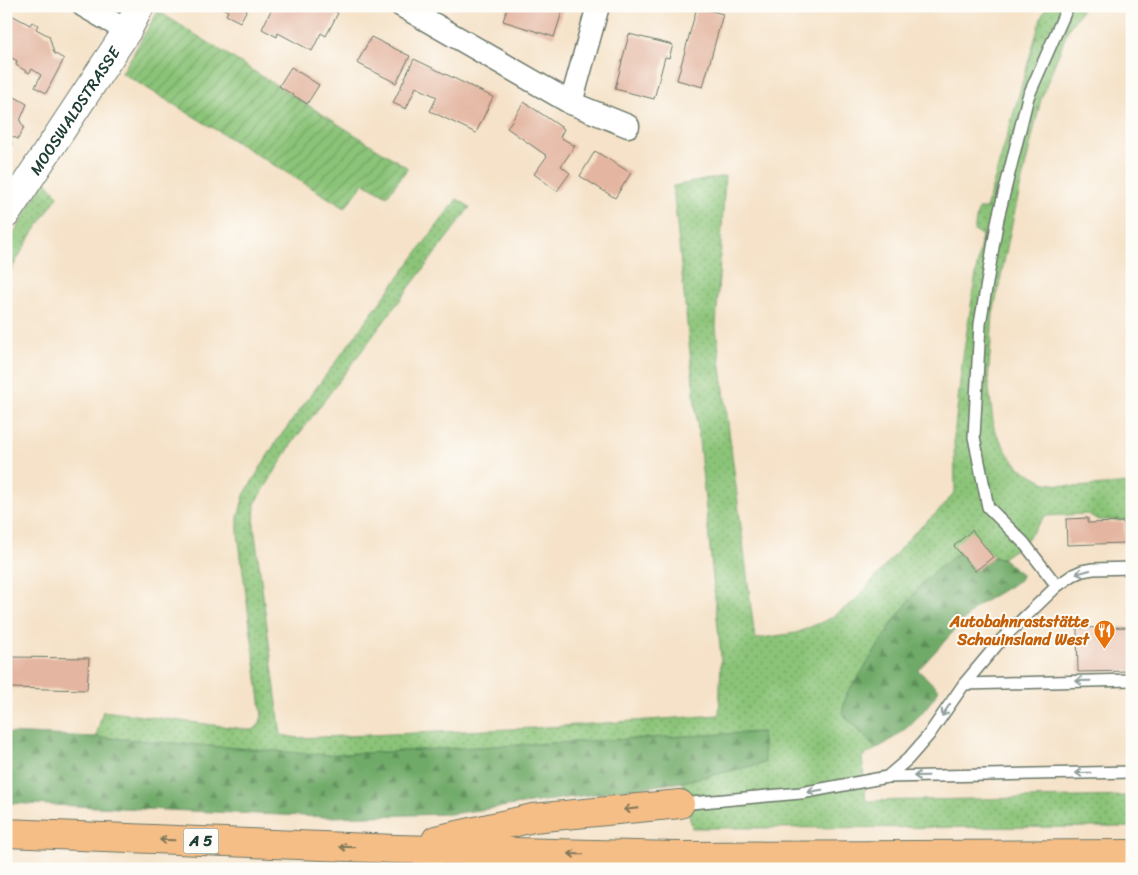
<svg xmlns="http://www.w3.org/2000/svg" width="1138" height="875" font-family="Sriracha,sans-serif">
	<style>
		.grass { fill: url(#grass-dots); stroke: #558056 }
		.forest { fill: url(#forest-firs); stroke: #48744e }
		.garden { fill: url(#garden-furrows); stroke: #558056 }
		.building { fill: #e4b6a1 }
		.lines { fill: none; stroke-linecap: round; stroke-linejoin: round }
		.service-casing { stroke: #6a7768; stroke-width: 14 }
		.minor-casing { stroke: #6a7768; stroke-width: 25 }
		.tertiary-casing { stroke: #6a7768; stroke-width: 30 }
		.motorway-casing { stroke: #6a7768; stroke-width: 30 }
		.service { stroke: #fff; stroke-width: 11 }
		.minor { stroke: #fff; stroke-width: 22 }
		.tertiary { stroke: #fff; stroke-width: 28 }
		.motorway { stroke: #f6be87; stroke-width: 28 }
		.oneway { stroke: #8f9e9a }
		.oneway2 { stroke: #807759 }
		.labels { text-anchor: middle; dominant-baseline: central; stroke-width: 4; stroke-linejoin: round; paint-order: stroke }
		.shield { fill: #fdfcf7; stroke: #62766e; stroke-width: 1 }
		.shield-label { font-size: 15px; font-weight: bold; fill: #1f3d34 }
		.street-label { font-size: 16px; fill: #1f3d34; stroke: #fdfcf7 }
		.food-label { font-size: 16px; font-weight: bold; fill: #c56008; stroke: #fdfcf7; text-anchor: end }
	</style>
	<defs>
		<pattern id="grass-dots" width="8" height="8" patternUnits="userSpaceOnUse" patternTransform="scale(1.25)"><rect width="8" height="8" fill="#8bc478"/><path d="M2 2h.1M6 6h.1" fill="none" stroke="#71a063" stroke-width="1.8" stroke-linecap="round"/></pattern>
		<pattern id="forest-firs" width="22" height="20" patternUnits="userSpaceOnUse" patternTransform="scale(1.25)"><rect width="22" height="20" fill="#70aa68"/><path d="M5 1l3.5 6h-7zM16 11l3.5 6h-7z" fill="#5b8c56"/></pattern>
		<pattern id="garden-furrows" width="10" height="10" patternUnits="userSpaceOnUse" patternTransform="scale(1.25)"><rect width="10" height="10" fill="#8bc478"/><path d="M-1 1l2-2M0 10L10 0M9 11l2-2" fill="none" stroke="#71a063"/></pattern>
	</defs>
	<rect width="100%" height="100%" fill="#fdfcf7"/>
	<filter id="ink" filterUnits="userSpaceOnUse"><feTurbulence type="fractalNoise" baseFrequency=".02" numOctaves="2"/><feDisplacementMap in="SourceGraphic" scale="10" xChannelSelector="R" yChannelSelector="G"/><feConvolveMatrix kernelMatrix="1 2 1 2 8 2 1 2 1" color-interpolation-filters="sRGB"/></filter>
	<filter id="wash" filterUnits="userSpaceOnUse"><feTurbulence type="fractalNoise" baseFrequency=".0096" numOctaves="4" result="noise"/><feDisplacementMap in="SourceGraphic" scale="20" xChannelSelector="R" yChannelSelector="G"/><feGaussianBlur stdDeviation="1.12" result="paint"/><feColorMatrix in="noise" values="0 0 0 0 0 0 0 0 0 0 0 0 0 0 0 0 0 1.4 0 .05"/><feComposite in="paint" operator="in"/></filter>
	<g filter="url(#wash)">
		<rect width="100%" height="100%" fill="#f5e2c8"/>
		<g class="grass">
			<polygon points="1047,6 1084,6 1068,30 1041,99 1013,219 993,314 988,381 994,429 1008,454 1020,468 1046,483 1076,487 1132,483 1132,520 1098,520 1088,514 1045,516 1024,543 1002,558 993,557 975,571 960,553 926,579 895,619 861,673 847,693 842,713 876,749 862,757 866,801 1132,796 1132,827 692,828 682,782 765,763 762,732 326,755 96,737 103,711 253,730 259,725 262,716 238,534 238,518 244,495 276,442 457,199 470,207 293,442 255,504 254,526 281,735 298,738 534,728 719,715 721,657 673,186 725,176 716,327 755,639 796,633 827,620 854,602 912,535 944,506 955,491 954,437 962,363 982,235 974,231 978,209 986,209 1041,18"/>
			<polygon points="45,180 58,196 27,242 6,279 6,247"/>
		</g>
		<g class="forest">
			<path d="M959,552L975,571L993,557L1002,558L1021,574L1020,580L977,606L918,670L939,690C922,716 903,734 876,749L842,713L847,693L861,673L895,619L926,579Z"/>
			<polygon points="762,732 765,763 682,782 450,814 327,817 6,803 6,733 96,737 326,755"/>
		</g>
		<polygon class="garden" points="158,11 408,168 387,196 364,183 345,208 122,73"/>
		<g id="blocks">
			<g class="building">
				<polygon points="218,6 249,6 240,22 226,15 228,11"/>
				<polygon points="273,6 326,6 338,13 326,36 321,33 312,51 278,33 277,37 262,29"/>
				<polygon points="508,6 564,6 554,37 503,21"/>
				<polygon points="697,7 723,14 703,87 677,80"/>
				<polygon points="6,12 30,25 32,22 38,25 36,29 49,36 54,53 64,59 46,93 35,87 41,75 32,69 29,73 16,65 17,61 6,54"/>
				<polygon points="629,34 673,45 669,58 665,57 654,99 615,89"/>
				<polygon points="371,37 410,56 396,83 357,63"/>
				<polygon points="414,59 493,97 476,133 430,111 437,97 416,87 406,109 393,103"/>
				<polygon points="291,67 319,85 307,104 279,86"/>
				<polygon points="8,93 27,104 20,121 24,127 18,139 11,136 10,139 12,144 6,156"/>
				<polygon points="524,102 564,129 560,137 575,146 561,166 570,173 557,191 534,174 547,156 507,128"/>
				<polygon points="595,151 631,173 615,198 580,176"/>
				<polygon points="1088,518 1088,523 1124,522 1125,543 1067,545 1066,519"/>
				<polygon points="972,530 993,557 975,571 954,546"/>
				<polygon points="1132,627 1132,671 1078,672 1077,628"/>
				<polygon points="6,652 10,652 10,657 89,658 87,690 9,688 10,681 6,681"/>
			</g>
		</g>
	</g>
	<g filter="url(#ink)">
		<use href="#blocks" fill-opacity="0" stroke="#6a7768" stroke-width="1"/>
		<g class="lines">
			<defs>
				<g id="service">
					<polyline points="1057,586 1024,543 988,507 974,437 980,324 998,218 1028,97 1068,6"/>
					<polyline points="964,684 1132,680"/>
					<polyline points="887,777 1132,772"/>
					<polyline points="680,804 801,793 887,777 908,759 928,736 964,684 1001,640 1057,586 1073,575 1082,571 1093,569 1132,568"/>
				</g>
				<g id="minor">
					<polyline points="84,6 127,31"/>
					<polyline points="402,6 571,103 628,126"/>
					<polyline points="571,103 598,6"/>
				</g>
				<g id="tertiary">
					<path id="s1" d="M6,214L127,31L140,6"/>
				</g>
				<g id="motorway">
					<polyline points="6,833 396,849 676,856 1132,854"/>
					<polyline points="436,840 533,818 680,804"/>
				</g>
			</defs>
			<use href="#service" class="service-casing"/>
			<use href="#minor" class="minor-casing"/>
			<use href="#tertiary" class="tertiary-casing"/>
			<use href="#motorway" class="motorway-casing"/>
			<use href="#service" class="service"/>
			<use href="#minor" class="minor"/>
			<use href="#tertiary" class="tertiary"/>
			<use href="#motorway" class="motorway"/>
		</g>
		<defs><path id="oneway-shaft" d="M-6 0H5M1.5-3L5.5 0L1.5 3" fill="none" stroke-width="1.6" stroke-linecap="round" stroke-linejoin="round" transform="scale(1.25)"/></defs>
		<g class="oneway">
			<use href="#oneway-shaft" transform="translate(1083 572) rotate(165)"/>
			<use href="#oneway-shaft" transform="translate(1083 681) rotate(179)"/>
			<use href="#oneway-shaft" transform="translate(946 710) rotate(124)"/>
			<use href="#oneway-shaft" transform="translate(1083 773) rotate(179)"/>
			<use href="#oneway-shaft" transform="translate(921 776) rotate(179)"/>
			<use href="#oneway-shaft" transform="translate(815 791) rotate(171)"/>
		</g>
		<g class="oneway2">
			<use href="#oneway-shaft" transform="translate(631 809) rotate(174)"/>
			<use href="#oneway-shaft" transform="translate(167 840) rotate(-178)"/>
			<use href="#oneway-shaft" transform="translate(347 847) rotate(-178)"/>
			<use href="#oneway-shaft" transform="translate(576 854) rotate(-179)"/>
		</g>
	</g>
	<defs>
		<symbol id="restaurant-pin" viewBox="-11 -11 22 30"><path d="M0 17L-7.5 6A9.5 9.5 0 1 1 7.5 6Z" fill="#e8710a" stroke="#fdfcf7"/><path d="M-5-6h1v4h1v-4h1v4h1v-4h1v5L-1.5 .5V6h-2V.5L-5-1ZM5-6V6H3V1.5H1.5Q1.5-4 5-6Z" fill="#fff"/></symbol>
	</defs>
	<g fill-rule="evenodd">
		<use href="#restaurant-pin" x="1092" y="618" width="25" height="34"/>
	</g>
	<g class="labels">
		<rect class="shield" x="183.5" y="828.5" width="35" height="25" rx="4"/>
		<g class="shield-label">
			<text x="201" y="841">A 5</text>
		</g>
		<g class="street-label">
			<text stroke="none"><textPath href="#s1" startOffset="124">MOOSWALDSTRASSE</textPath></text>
		</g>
		<g class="food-label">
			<text x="1089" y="621">Autobahnraststätte<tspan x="1089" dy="18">Schauinsland West</tspan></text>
		</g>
	</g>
	<rect width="1138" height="875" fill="none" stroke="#fdfcf7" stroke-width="25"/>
</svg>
